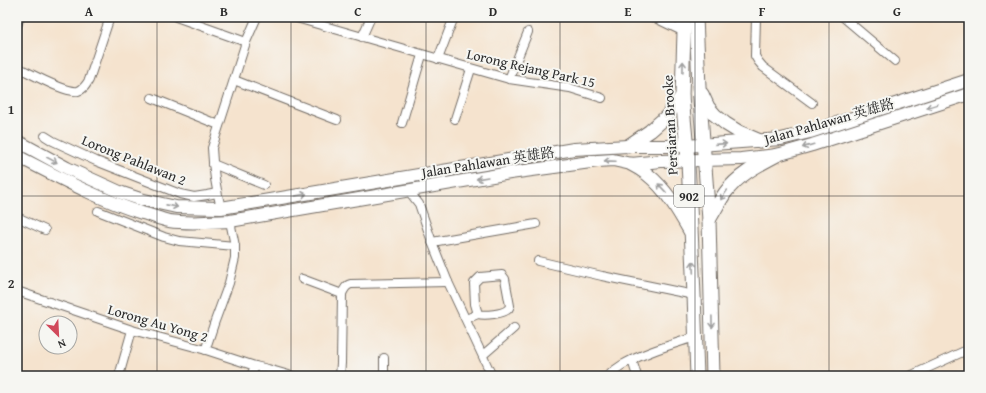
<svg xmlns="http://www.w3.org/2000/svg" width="986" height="393" font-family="'Gentium Book Plus','Noto Serif SC',serif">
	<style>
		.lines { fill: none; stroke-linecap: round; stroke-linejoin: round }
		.minor-casing { stroke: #726b64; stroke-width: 10 }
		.secondary-casing { stroke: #726b64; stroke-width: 14 }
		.primary-casing { stroke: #726b64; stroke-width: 15 }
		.minor { stroke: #fff; stroke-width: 8 }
		.secondary { stroke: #fff; stroke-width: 12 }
		.primary { stroke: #fff; stroke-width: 13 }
		.oneway { stroke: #a0a0a0 }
		.grid { fill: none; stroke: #2b2b2b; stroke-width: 1; stroke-opacity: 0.55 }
		.labels { text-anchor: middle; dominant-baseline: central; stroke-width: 4; stroke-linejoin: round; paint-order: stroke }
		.shield { fill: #f6f6f2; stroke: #686867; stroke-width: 1 }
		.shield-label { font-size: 13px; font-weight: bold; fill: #2b2b2b }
		.street-label { font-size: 14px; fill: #2b2b2b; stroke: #f6f6f2 }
		.neatline { fill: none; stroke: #2b2b2b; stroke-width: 1.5 }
		.grid-label { font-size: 13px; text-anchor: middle; font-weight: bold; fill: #2b2b2b }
	</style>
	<rect width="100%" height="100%" fill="#f6f6f2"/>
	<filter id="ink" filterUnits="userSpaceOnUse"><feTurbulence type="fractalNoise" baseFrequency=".025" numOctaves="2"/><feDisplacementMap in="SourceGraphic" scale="8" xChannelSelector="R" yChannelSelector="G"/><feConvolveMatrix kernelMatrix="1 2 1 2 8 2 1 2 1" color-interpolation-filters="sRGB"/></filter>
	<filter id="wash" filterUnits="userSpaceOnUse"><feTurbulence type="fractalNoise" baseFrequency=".012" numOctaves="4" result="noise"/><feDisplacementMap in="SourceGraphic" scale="16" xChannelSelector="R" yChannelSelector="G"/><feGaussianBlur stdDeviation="0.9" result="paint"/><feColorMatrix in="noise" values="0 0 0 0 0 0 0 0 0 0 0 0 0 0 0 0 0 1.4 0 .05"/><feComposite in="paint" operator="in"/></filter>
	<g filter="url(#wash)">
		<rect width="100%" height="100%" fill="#f5e3ce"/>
	</g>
	<g filter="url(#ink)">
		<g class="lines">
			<defs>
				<g id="minor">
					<polyline points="176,17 246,42"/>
					<polyline points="293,17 509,79 570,88 602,98"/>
					<polyline points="653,17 684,32"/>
					<polyline points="756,17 755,56 758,61 763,67 812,103"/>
					<polyline points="843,17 895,61"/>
					<polyline points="17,26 20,17"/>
					<polyline points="362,37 371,17"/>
					<polyline points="438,59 454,17"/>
					<path d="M17,67C30,73 65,93 78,91C84,89 86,85 89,80L110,17"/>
					<polyline points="509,79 528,32"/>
					<polyline points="234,80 337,120"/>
					<polyline points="152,98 219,125"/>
					<polyline points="455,119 471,69"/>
					<polyline points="402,123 422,55"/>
					<polyline points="45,136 53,141 96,161 180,194 194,197 207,195 217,193"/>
					<polyline points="213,164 264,185"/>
					<polyline points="408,190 419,204 432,242 448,282 492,376"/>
					<path d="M221,208C216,189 213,169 212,148L246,42L257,17"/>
					<polyline points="98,211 164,237 179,241 235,246"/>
					<polyline points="17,217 45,230"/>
					<polyline points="432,242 536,224"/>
					<polyline points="538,261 602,276 694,295"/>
					<polyline points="302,279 342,294"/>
					<polyline points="17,291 132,330 206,350 255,366 268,369 292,376"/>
					<path d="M466,319L478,314C484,316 504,314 508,309C509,309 509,307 510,306L505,279L502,275L480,277L474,283L475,304L478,314"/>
					<polyline points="206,350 207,345 215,321 229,283 235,258 235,246 230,221"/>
					<polyline points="483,355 514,328"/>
					<polyline points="384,358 384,376"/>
					<polyline points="632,360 637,376"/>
					<polyline points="119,376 132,330"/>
					<polyline points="251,376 255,366"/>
					<path d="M340,376L341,363L342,294C344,289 346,285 351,284L448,282"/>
					<path d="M608,376C612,372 617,368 622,365C645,352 671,345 695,337"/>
					<polyline points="910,376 969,349"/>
				</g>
				<g id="secondary">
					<polyline points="17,141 67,168 122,193 140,199 176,207 221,208 574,149 628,146 686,146 781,139 810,132 969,80"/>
					<path d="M17,156C58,177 98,199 142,213C151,215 160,219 169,221C189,224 209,222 230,221L510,173L598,161L613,160L631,164L661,161L741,159L777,155L812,145L969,94"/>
				</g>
				<g id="primary">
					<polyline points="683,17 684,32 682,96 688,161 694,295 697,376"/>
					<polyline points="696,17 699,87 709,220 713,376"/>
					<polyline points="702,94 708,107 715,115 726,124 739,132 760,141"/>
					<polyline points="628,146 650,131 666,117 682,96"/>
					<path d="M631,164C637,167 642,170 647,174C666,189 678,210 690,231"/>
					<path d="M709,220C714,212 719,202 725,193C738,175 758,165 777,155"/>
				</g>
			</defs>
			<use href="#minor" class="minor-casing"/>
			<use href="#secondary" class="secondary-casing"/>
			<use href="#primary" class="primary-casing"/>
			<use href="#minor" class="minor"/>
			<use href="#secondary" class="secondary"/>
			<use href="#primary" class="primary"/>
		</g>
		<defs><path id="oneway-shaft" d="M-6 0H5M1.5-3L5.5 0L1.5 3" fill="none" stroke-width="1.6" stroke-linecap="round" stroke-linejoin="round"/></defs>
		<g class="oneway">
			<use href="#oneway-shaft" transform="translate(683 67) rotate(-89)"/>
			<use href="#oneway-shaft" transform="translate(932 106) rotate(162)"/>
			<use href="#oneway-shaft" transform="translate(721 144) rotate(-4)"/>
			<use href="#oneway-shaft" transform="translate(808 146) rotate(164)"/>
			<use href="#oneway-shaft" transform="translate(52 160) rotate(28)"/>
			<use href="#oneway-shaft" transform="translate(610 161) rotate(-178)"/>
			<use href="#oneway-shaft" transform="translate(482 178) rotate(170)"/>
			<use href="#oneway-shaft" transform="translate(662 188) rotate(-133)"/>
			<use href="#oneway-shaft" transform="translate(301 195) rotate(-10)"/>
			<use href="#oneway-shaft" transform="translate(724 195) rotate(124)"/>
			<use href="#oneway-shaft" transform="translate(172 206) rotate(11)"/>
			<use href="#oneway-shaft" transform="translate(693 267) rotate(-93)"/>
			<use href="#oneway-shaft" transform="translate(712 322) rotate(89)"/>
		</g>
	</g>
	<path class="grid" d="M157,17V376M291,17V376M426,17V376M560,17V376M695,17V376M829,17V376M17,196H969"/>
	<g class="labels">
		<rect class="shield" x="674" y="185" width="30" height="22" rx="3"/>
		<g class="shield-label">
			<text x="689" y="196">902</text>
		</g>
		<g class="street-label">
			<text transform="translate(531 68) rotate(13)">Lorong Rejang Park 15</text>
			<text transform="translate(829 121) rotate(-16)">Jalan Pahlawan 英雄路</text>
			<text transform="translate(670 125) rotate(-93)">Persiaran Brooke</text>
			<text transform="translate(134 160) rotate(22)">Lorong Pahlawan 2</text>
			<text transform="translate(488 162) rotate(-9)">Jalan Pahlawan 英雄路</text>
			<text transform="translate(158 323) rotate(16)">Lorong Au Yong 2</text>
		</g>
	</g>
	<rect width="986" height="393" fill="none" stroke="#f6f6f2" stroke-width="44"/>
	<g transform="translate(58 335) rotate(156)"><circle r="19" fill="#f6f6f2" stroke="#a5a5a2"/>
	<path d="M0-3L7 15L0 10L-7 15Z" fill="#d1495b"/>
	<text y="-6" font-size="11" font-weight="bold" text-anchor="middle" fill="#2b2b2b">N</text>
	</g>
	<rect x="22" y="22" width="942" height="349" class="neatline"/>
	<g class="grid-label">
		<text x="89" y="16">A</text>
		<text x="224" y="16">B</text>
		<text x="358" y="16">C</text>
		<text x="493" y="16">D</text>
		<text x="628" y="16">E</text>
		<text x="762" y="16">F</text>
		<text x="897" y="16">G</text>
		<text x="11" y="114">1</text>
		<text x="11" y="288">2</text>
	</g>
</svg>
